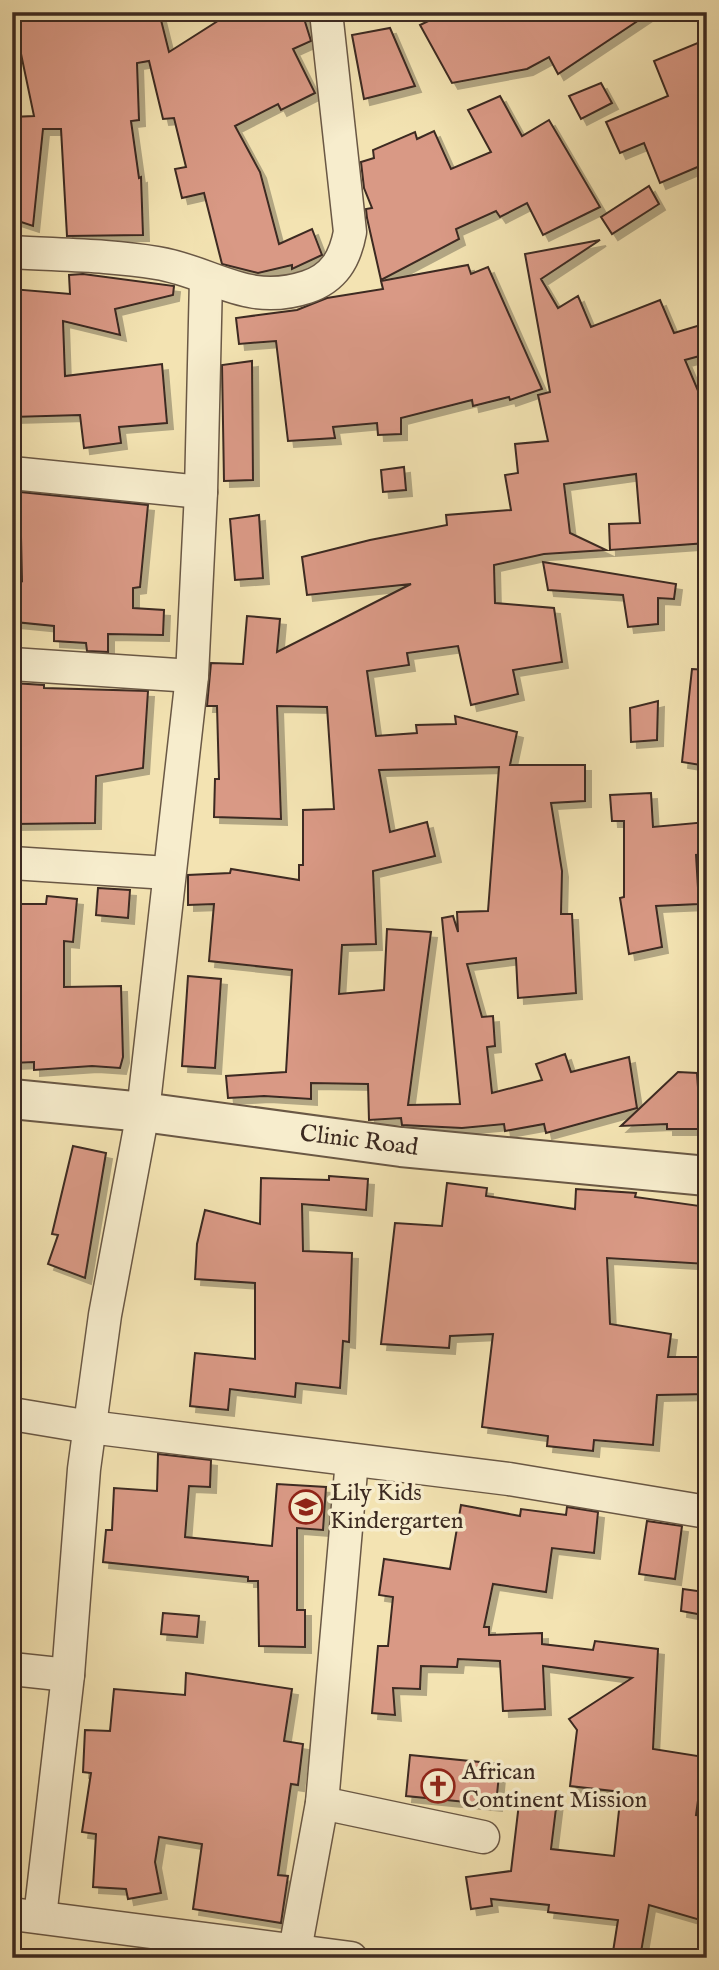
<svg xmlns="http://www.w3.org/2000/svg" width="719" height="1970" font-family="'IM FELL English',serif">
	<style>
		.building { fill: #d99985; stroke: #3c2a21; stroke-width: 2; fill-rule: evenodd; filter: url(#shadow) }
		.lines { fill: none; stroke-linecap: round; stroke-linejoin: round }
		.minor-casing { stroke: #6a5845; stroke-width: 35 }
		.tertiary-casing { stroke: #6a5845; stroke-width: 42 }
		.minor { stroke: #f7edcd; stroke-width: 32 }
		.tertiary { stroke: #f7edcd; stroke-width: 38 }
		.labels { text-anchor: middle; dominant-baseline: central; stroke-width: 7; stroke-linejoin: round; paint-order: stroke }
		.street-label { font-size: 24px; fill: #3c2a21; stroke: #f7edcd }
		.poi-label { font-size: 24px; fill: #3c2a21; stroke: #f7edcd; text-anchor: start }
	</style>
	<defs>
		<filter id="shadow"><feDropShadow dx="6" dy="6" stdDeviation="0" flood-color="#0004"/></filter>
	</defs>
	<rect width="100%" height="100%" fill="#f3e3b2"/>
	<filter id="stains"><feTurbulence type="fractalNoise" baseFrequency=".00286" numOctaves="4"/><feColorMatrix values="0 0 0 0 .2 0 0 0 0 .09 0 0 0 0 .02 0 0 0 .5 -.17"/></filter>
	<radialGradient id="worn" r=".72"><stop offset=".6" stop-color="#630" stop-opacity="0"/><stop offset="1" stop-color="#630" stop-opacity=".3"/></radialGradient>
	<g class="building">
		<polygon points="12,12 159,12 169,52 232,12 302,12 311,41 293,49 315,93 281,110 278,104 235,126 260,172 279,244 312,229 322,255 292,269 292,265 258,273 222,264 204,193 182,198 175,169 186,167 174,118 163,119 149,61 137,63 139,120 131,121 139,178 141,177 143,235 67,236 61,129 43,129 33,226 12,219 12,117 34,116 20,49 12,50"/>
		<polygon points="447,12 651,12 558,74 549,57 527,69 452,83 420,25"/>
		<polygon points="390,28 415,86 364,99 352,35"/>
		<polygon points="700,42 707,60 707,163 660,183 644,143 620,153 606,122 668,96 654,61"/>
		<polygon points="601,83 612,103 581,119 569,96"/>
		<polygon points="500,96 522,136 549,120 600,207 543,235 527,203 500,217 496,211 456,229 459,239 381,280 367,218 366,209 372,208 364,188 361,162 374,158 373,150 415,132 417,139 434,131 451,169 491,152 468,110"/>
		<polygon points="649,186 659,204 612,234 601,217"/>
		<path d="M600,240L541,279L558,308L578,296L591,327L660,300L674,333L707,323V354L685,360L707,412V543L610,550L609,524L640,523L636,474L564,484L570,533L606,550L544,554L494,565L495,603L554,608L562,662L513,670L518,694L471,705L458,646L407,653L409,665L367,671L376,736L417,733L416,725L456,724L455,716L517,732L510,765H585V801L551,803L562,871L561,914H572L576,993L518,998L516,958L467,964L482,1017L493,1016L495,1046L487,1047L492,1093L542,1080L536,1064L565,1054L571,1072L629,1057L637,1108L546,1133L544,1124L505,1131L504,1124L462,1128L402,1125L401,1118L369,1120L368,1084L311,1083V1099L264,1096L228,1098L226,1076L286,1072L292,970L209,961L214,904L188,905V875L230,873L231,869L299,880V865H303V810L334,809L327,707L277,706L281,819L214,817L215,779H219L217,706H207L211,663L243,664L247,616L280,619L277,652L411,584L307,595L302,557L370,540L447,525L446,515L511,510L505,475L518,473L515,444L548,441L538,395L550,392L525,254ZM499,767L488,911L457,912L458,932L453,916L442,918L460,1104L408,1105L431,932L387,929L384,990L339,994L342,945L376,944L373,871L435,856L427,822L390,832L379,770Z"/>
		<polygon points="468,265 471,274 488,267 542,389 510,400 509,397 473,406 472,400 401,418 401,434 378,435 377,423 333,427 335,438 288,441 276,341 239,344 236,318 297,310 327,298 383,289 381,281"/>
		<polygon points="83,274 174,286 173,295 115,309 120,335 63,321 65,376 162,364 167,423 119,427 121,443 84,448 80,415 12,417 12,289 70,294 69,275"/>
		<polygon points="252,361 253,480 224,481 222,365"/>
		<polygon points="404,467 406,490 383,492 381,470"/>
		<polygon points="20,492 148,505 140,587 133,588 133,608 164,610 163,635 108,634 108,652 87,651 86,643 54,641 54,626 15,622 19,580 22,581"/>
		<polygon points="259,515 263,578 235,580 230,519"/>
		<polygon points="543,562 676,584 674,599 658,598 658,624 628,627 623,595 548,590"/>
		<polygon points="692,669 707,670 707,766 682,762"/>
		<polygon points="12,683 44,685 44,688 148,691 143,768 96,776 95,823 12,824"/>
		<polygon points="658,701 657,740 631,742 630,708"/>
		<polygon points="651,793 653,827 707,822 707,854 696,855 699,904 656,906 662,947 629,954 620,898 624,897 624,821 612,821 610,795"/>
		<polygon points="98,888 130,890 128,918 96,915"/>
		<polygon points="47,896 77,899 73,942 64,941 64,987 121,986 123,1057 120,1068 92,1066 34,1070 34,1062 12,1063 12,961 18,961 18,904 46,904"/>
		<polygon points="188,976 221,979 215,1068 182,1066"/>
		<polygon points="678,1072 697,1073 701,1129 667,1129 667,1124 621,1126"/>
		<polygon points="73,1146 106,1153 85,1278 48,1264 58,1235 52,1234"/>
		<polygon points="329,1176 368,1179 366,1210 302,1204 303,1251 352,1253 349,1342 343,1341 340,1388 296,1383 295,1397 230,1389 228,1410 190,1406 195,1353 255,1359 255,1283 195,1279 197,1244 205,1210 260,1224 261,1178 329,1180"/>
		<polygon points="447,1183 487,1188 486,1196 575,1209 576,1189 636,1193 635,1197 707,1207 707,1264 607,1258 610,1324 671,1334 668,1357 707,1357 707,1394 657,1395 653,1445 594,1440 593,1451 547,1446 548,1436 482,1427 493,1334 450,1336 449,1348 381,1344 395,1223 442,1226"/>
		<polygon points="158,1454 211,1460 210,1487 189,1486 185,1537 272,1546 277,1484 326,1487 323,1530 297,1528 297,1610 305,1610 305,1647 259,1646 258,1581 248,1581 248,1577 103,1562 106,1530 112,1530 114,1488 157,1491"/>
		<polygon points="461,1505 520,1516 521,1509 566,1515 567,1507 598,1512 594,1553 552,1548 546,1592 493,1584 484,1627 489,1627 489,1635 542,1633 542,1644 593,1650 595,1641 658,1649 653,1749 704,1757 696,1815 707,1816 707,1922 649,1905 640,1958 612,1958 618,1920 548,1912 549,1905 491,1899 492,1906 471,1909 466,1877 511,1871 520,1795 557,1800 551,1849 614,1856 621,1792 570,1786 577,1730 569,1719 632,1678 543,1666 545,1709 503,1711 500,1661 458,1659 457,1667 421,1666 420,1689 393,1688 395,1715 372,1713 378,1646 388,1646 393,1597 379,1595 384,1559 450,1569"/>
		<polygon points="647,1521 682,1526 675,1579 639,1574"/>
		<polygon points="683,1589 705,1592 703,1615 681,1611"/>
		<polygon points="163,1613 199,1616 197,1637 161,1634"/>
		<polygon points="186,1673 292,1689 284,1741 303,1744 298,1785 291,1784 278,1875 288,1876 281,1923 193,1909 202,1844 159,1837 155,1862 161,1893 128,1899 126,1889 93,1887 96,1834 82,1832 91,1773 83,1772 85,1730 110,1731 114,1689 185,1695"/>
		<polygon points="410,1755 500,1764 496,1805 406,1796"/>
	</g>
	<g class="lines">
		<defs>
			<g id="minor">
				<path d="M12,252C60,255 110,255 157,263C213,272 246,307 307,287C334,278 345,259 350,232L326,12"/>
				<polyline points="12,473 201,492"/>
				<polyline points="12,664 192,676"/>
				<polyline points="12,863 168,873"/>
				<polyline points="12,1414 90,1427 509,1479 707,1512"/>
				<polyline points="12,1669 68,1675"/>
				<polyline points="322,1803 483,1837"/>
				<polyline points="12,1914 351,1958"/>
				<polyline points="40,1917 68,1675 84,1469 105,1315 143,1112 192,676 201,492 206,279"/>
				<polyline points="295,1950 322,1803 352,1460"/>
			</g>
			<polyline id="tertiary" points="12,1099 143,1112 401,1147 707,1176"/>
		</defs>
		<use href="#minor" class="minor-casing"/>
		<use href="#tertiary" class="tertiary-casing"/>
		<use href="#minor" class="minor"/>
		<use href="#tertiary" class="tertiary"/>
	</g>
	<defs>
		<symbol id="school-ring" viewBox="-11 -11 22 22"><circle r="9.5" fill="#f7edcd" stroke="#8f2418" stroke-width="1.5"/><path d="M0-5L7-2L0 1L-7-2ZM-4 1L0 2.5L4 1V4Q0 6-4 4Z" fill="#8f2418"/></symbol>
		<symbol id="church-ring" viewBox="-11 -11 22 22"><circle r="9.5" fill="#f7edcd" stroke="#8f2418" stroke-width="1.5"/><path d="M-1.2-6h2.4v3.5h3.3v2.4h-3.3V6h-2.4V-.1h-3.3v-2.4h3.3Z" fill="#8f2418"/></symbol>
	</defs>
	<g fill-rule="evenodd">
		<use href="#school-ring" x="287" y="1488" width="38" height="38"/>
		<use href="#church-ring" x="419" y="1767" width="38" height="38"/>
	</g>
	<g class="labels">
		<g class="street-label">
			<text transform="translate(359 1141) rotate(7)">Clinic Road</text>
		</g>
		<g class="poi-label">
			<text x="330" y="1493">Lily Kids<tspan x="330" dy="28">Kindergarten</tspan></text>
			<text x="462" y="1772">African<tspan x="462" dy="28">Continent Mission</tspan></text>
		</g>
	</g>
	<rect width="719" height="1970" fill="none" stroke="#f3e3b2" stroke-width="42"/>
	<rect x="14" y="14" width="691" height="1942" fill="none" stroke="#3c2a21" stroke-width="3.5"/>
	<rect x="21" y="21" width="677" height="1928" fill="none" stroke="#3c2a21" stroke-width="2"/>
	<rect width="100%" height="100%" filter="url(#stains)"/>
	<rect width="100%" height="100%" fill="url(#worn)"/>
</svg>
